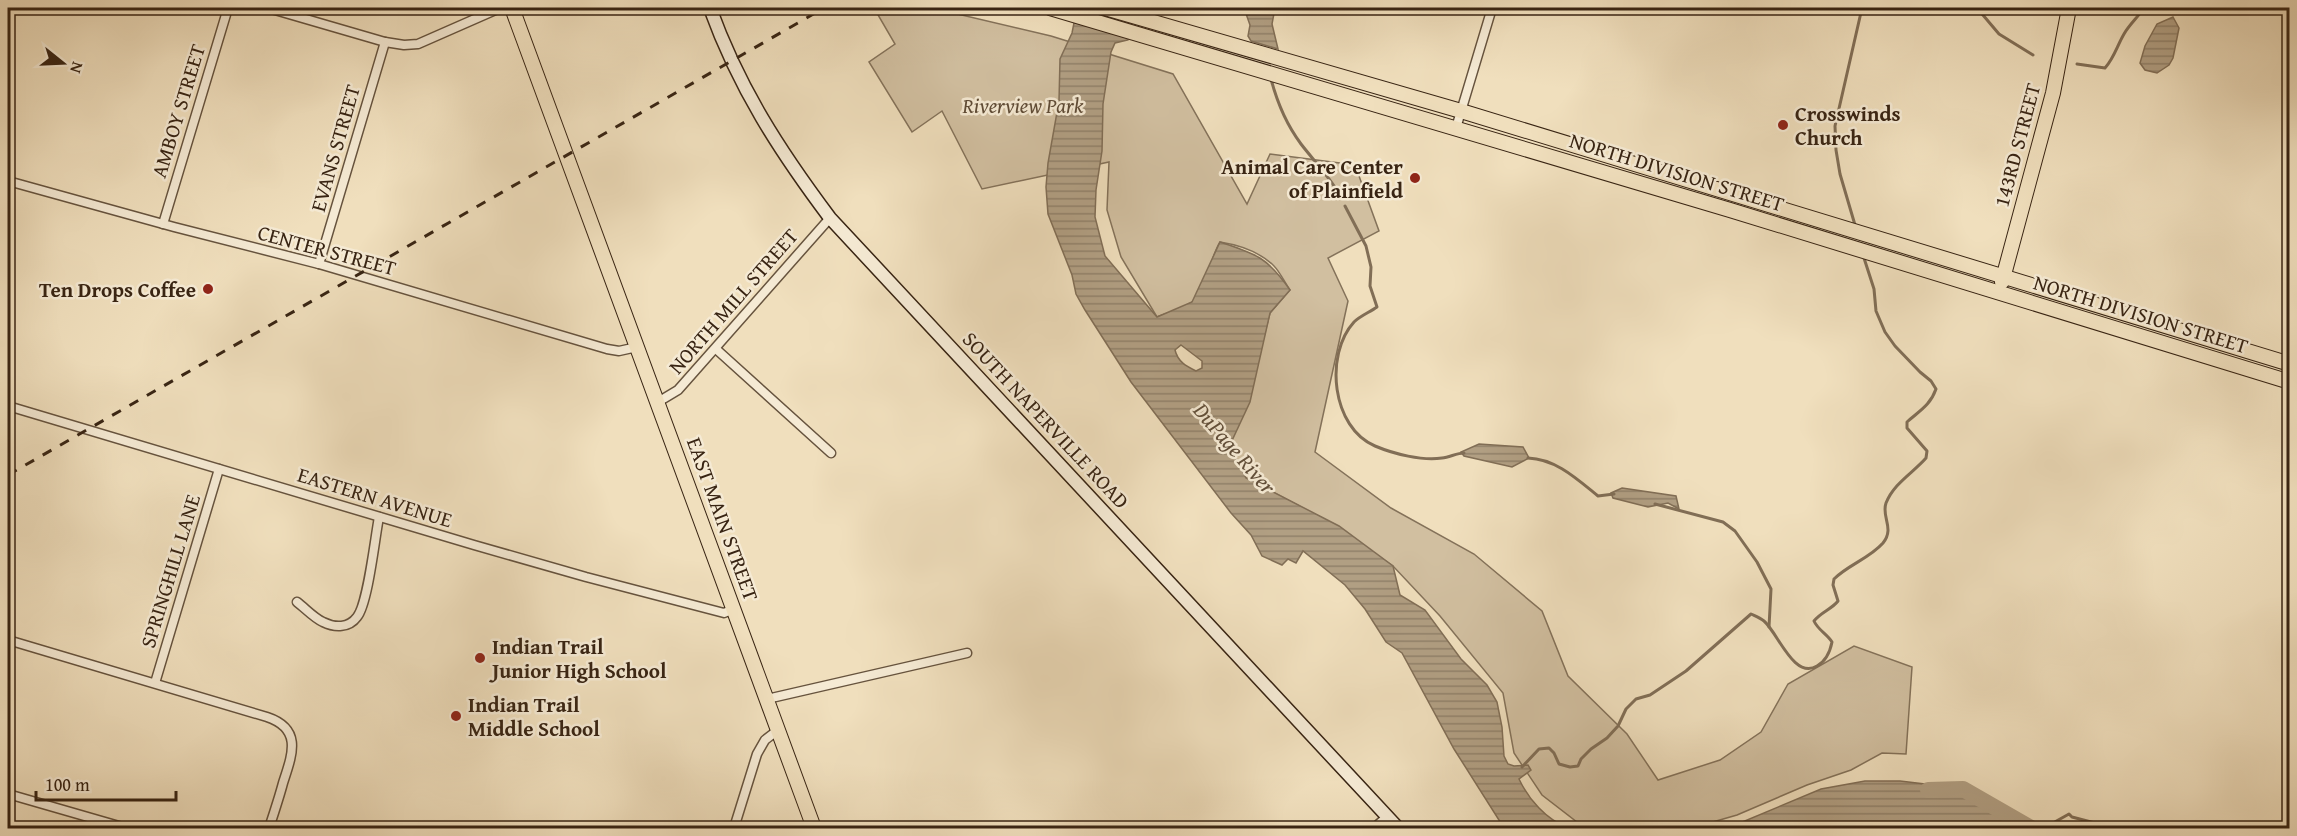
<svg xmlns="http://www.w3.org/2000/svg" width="2297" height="836" font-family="'Gentium Book Plus',serif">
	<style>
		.green { fill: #d1bfa0; stroke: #84725a; stroke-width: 1.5 }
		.water { fill: url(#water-rules); stroke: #816e56; stroke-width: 1.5; fill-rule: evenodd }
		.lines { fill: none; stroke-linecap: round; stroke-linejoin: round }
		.stream { stroke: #816e56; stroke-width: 3 }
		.river { stroke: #b19f83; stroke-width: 16 }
		.street-casing { stroke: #66533e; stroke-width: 11 }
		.secondary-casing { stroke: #382413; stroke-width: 15 }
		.primary-casing { stroke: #382413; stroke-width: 16 }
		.street { stroke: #f5ead4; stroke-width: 8 }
		.secondary { stroke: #f5ead4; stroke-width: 12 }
		.primary { stroke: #f0dfbd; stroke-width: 14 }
		.rail { stroke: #382413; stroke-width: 3; stroke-dasharray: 10 10; stroke-linecap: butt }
		.poi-dot { fill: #8f2418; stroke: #f5ead4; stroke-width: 2 }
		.labels { text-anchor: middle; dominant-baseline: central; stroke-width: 5; stroke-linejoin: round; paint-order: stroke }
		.park-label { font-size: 21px; font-style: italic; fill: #5e4b36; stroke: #f5ead4 }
		.street-label { font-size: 21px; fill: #382413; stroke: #f5ead4 }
		.poi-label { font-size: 21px; font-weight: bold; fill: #382413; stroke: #f5ead4; text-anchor: start }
		.water-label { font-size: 22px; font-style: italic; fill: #624f3a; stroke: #f5ead4 }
	</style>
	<defs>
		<pattern id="water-rules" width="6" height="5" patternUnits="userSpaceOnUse" patternTransform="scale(1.5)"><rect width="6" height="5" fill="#b19f83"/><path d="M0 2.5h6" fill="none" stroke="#91816a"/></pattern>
	</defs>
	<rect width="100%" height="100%" fill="#f0dfbd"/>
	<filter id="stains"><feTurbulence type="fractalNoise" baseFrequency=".00333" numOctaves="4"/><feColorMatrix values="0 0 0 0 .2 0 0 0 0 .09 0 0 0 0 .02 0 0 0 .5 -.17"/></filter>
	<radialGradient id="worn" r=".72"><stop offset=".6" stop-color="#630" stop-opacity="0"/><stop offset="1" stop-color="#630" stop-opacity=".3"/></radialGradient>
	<path class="green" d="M874,8H932L1051,36L1173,74L1247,204L1270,154L1355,165L1379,231L1328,258L1348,301L1315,452L1391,508L1474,554L1542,611L1568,676L1627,734L1658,780L1720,760L1761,732L1788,684L1854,646L1912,667L1906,754L1882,753L1851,770L1807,785L1737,815L1692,828H1604L1577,822L1542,795L1514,753L1503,693L1440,616L1393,566L1322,518L1246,478L1229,447L1257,364L1270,313L1290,290C1285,283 1280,272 1274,266C1260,252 1239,245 1220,242C1210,258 1206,290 1192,302C1184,309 1167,313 1157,317L1121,257L1107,210L1109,162L982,189L942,111L912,132L869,62L895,44Z"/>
	<g class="water">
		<path d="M1077,8H1135L1128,40L1115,43L1111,52L1103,104L1102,151L1096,190L1095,217L1105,256L1157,317L1192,302L1220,242C1257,254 1268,258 1290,290L1270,313L1250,402L1229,447L1246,478L1339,526L1393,566L1400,595L1425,610L1461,659L1487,685L1497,702L1502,727L1504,756L1508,764L1514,766L1528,765L1531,770L1519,779C1529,800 1546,819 1568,828H1504L1454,749L1402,653L1386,642L1365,609L1345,585L1303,551L1296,563L1288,559L1282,565L1262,556L1251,535L1231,513L1131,382L1085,310L1076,294L1072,275L1048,214L1046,187L1048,163L1059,101L1060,59L1072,33ZM1181,345L1202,361V368L1196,371C1186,366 1178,362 1175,350Z"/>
		<polygon points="1244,8 1275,8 1272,24 1278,49 1251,41 1248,36 1250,25"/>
		<polygon points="2173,17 2179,28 2173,58 2169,65 2157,73 2145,70 2140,63 2145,46 2157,24"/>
		<polygon points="1479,444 1523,447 1529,458 1512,467 1464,456 1461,452"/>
		<polygon points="1622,488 1676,496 1679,509 1668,503 1648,507 1613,498 1611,493"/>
		<polygon points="1865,781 1900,781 1942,786 1977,801 2002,819 2010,828 1728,828 1821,789"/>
	</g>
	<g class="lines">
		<g class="stream">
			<polyline points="1977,8 1999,34 2033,55"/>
			<path d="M2077,64L2105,68C2114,58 2117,46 2124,34C2129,25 2138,17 2144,8"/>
			<path d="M1271,79C1277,102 1286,124 1301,144C1314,161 1330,177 1341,197"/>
			<path d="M1345,206L1366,246L1371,267L1370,286L1377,307C1370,312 1360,316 1354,322C1324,355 1332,428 1375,446C1394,454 1422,461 1442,458C1450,457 1457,453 1464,453"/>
			<polyline points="1855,225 1840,174 1836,150 1835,126 1862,8"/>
			<path d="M1528,458C1556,459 1577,479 1598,496L1614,494"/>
			<polyline points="1655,504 1723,522 1735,531 1757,562 1771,589 1769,627"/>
			<path d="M1522,767L1539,749L1549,748L1554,753L1559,764L1570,767L1578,766L1581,759L1591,749L1607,738L1618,726L1626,709L1636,699L1650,695L1686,671L1751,614C1755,616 1760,618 1764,621C1778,633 1794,680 1817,666C1826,661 1830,652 1832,642C1827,634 1818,630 1814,621C1821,612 1832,609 1838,601L1833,585L1834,579C1848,565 1870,558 1883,543C1895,528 1881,517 1886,503C1894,483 1913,473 1926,458L1927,451L1907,428V422C1919,411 1930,406 1936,389L1931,381L1920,372L1895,346L1885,332L1876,311L1874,289L1863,255"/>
			<polyline points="2044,828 2069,814 2072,817 2114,828"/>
		</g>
		<polyline class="river" points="1928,790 1963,789 2031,828"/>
		<defs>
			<g id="street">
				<polyline points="268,8 385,42 404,45 418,44 500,8"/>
				<polyline points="1456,128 1492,8"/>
				<polyline points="8,181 174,227 319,264 607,349 619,351 637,347"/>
				<polyline points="163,224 228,8"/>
				<polyline points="319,264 385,42"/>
				<polyline points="716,349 831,453"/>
				<polyline points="658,402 678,390 830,218"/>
				<polyline points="8,406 474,545 586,577 724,613 734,609"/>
				<path d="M297,602C305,608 314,618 323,622C335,628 349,628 357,617C368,604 375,537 379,517"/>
				<path d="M8,640L267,717C303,729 292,755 283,783C279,798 274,813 269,828"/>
				<polyline points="155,683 219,469"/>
				<polyline points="767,699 967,653"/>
				<polyline points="8,794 126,828"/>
				<polyline points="734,828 757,754 765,740 778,730"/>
				<polyline points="1374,828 1388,816"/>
			</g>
			<path id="secondary" d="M710,8C739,88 779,150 830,218L1398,828"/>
			<g id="primary">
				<polyline points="512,8 814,828"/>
				<polyline points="1050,8 1730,210 2290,382"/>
				<polyline points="1105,8 1461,111 2290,364"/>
				<polyline points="2002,282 2053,93 2069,8"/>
			</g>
		</defs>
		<use href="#street" class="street-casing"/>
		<use href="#secondary" class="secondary-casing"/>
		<use href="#primary" class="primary-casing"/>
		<use href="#street" class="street"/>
		<use href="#secondary" class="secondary"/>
		<use href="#primary" class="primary"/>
		<polyline class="rail" points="8,475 824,8"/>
	</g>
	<g class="poi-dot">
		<circle cx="1783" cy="125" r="6"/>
		<circle cx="1415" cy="178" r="6"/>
		<circle cx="208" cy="289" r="6"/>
		<circle cx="480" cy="658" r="6"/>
		<circle cx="456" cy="716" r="6"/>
	</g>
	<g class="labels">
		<g class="park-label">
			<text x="1023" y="105">Riverview Park</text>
		</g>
		<g class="street-label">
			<text transform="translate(178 111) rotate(-73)">AMBOY STREET</text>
			<text transform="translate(2017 145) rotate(-75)">143RD STREET</text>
			<text transform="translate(335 148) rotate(-74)">EVANS STREET</text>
			<text transform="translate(1677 172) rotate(17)">NORTH DIVISION STREET</text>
			<text transform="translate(327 250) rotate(15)">CENTER STREET</text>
			<text transform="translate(733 301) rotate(-49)">NORTH MILL STREET</text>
			<text transform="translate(2141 314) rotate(17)">NORTH DIVISION STREET</text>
			<text transform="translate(1046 420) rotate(47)">SOUTH NAPERVILLE ROAD</text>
			<text transform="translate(375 497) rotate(17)">EASTERN AVENUE</text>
			<text transform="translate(723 519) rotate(70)">EAST MAIN STREET</text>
			<text transform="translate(170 571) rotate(-73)">SPRINGHILL LANE</text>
		</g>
		<g class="poi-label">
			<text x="1795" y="113">Crosswinds<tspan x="1795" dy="24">Church</tspan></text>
			<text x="1403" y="166" text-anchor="end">Animal Care Center<tspan x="1403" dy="24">of Plainfield</tspan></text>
			<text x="196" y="289" text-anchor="end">Ten Drops Coffee</text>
			<text x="492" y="646">Indian Trail<tspan x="492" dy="24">Junior High School</tspan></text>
			<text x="468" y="704">Indian Trail<tspan x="468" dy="24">Middle School</tspan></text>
		</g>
		<g class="water-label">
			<text transform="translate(1235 448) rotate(49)">DuPage River</text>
		</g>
	</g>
	<rect width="2297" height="836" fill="none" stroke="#f0dfbd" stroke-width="30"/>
	<rect x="9" y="9" width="2279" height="818" fill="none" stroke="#382413" stroke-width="3"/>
	<rect x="15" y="15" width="2267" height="806" fill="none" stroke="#382413" stroke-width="1.5"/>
	<g transform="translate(63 63) rotate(108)" stroke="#f5ead4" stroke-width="4.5" paint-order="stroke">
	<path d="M0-4.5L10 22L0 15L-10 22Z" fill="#382413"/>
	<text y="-9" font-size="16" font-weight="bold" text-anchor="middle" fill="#382413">N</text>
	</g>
	<path d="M36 791v9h140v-9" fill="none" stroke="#382413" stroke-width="3"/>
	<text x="45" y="791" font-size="18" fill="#382413" stroke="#f5ead4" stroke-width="4.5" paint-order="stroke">100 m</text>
	<rect width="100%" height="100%" filter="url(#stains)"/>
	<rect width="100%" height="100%" fill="url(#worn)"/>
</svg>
